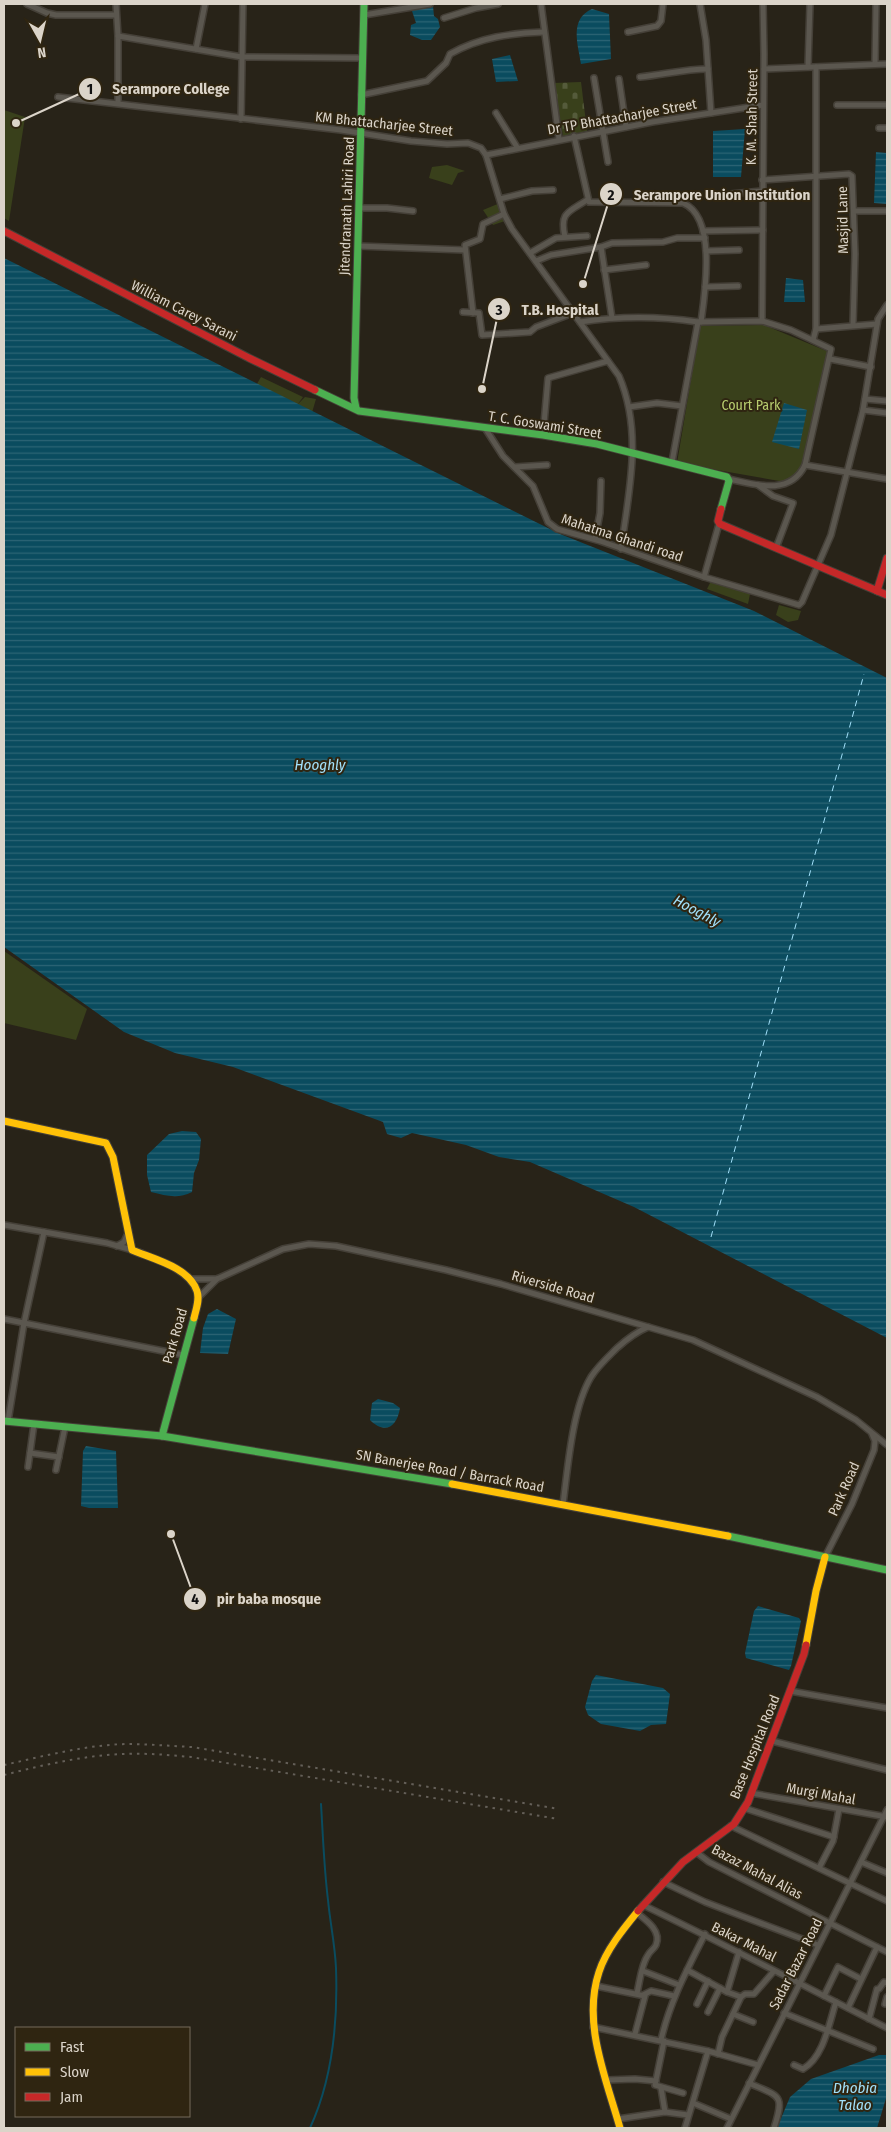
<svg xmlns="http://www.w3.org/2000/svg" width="891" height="2132" font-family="'Fira Sans Condensed',sans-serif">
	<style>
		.green { fill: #39401b }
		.cemetery { fill: url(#cemetery-stones) }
		.water { fill: url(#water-rules) }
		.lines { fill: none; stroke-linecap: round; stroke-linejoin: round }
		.stream { stroke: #0a4c5f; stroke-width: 2 }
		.ferry { stroke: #a1e0fa; stroke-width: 1; stroke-dasharray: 6 5; stroke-linecap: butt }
		.street-casing { stroke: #454038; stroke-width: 8 }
		.fast-casing { stroke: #454038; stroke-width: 9 }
		.slow-casing { stroke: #454038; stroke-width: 9 }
		.jam-casing { stroke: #454038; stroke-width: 9 }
		.street { stroke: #5b574f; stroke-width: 5 }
		.fast { stroke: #4caf50; stroke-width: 7 }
		.slow { stroke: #ffc107; stroke-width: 7 }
		.jam { stroke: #c62828; stroke-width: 7 }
		.rail { stroke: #645f58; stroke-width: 2; stroke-dasharray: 2.5 5; stroke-linecap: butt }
		.labels { text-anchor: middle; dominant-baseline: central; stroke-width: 4; stroke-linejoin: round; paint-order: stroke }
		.street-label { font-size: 14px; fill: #dbd4c9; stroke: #2f2511 }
		.park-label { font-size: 14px; fill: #b7cc6e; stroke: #2f2511 }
		.water-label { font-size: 15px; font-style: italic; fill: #a1e0fa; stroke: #2f2511 }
		.leader { fill: none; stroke: #dbd4c9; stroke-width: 2 }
		.callout-dot { fill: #dbd4c9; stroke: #2f2511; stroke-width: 2 }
		.mark-label { font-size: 15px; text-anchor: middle; font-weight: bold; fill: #111 }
		.callout-label { font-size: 15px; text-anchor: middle; font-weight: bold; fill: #dbd4c9; stroke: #2f2511; stroke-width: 4; stroke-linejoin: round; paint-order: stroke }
	</style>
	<defs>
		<pattern id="cemetery-stones" width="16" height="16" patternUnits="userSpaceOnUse" patternTransform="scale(1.25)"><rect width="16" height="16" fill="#39401b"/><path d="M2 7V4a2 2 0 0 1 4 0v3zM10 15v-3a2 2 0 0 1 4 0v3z" fill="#555b3b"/></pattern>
		<pattern id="water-rules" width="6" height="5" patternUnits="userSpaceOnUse" patternTransform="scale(1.25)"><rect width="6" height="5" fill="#0a4c5f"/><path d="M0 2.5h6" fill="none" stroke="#2d6575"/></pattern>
	</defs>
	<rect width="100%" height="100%" fill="#282318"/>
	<g class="green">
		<polygon points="4,110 25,117 9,221 4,218"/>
		<polygon points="447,165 465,171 458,173 452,185 429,178 432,167"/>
		<polygon points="500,203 505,221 493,225 483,210"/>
		<polygon points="764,325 829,352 816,402 805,472 785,482 677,463 700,326"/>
		<polygon points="261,377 303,397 298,404 305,397 316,399 311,416 254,389"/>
		<polygon points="711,581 750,594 748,604 707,589"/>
		<polygon points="779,605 801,611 798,620 788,622 776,615"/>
		<polygon points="4,951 87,1009 76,1040 4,1023"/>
	</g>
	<polygon class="cemetery" points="581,82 587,131 563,136 554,83"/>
	<g class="water">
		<polygon points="429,5 433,6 434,16 438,19 440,27 431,40 422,40 410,35 411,25 416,23 412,11 416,7"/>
		<path d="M592,9L609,14L611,59L581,64C578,44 569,19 592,9Z"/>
		<polygon points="510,55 518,81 496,82 492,59"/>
		<polygon points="745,129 741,177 713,177 713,131"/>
		<polygon points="876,152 887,153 887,204 874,203"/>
		<polygon points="4,258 560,534 754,611 887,678 887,1338 634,1207 530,1162 499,1157 466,1145 412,1133 401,1138 387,1134 383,1122 233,1067 175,1053 124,1032 4,947"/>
		<polygon points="786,278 803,280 805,302 784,302"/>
		<polygon points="784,403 807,410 799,449 772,442"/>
		<path d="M182,1131L196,1132L201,1139L199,1160L194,1173L192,1192C178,1199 167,1196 151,1192L147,1175V1155L169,1134Z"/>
		<polygon points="217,1309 236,1319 228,1354 200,1353 203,1328 208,1314"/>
		<path d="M378,1399L393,1403L400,1408C397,1427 385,1435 370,1420L372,1403Z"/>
		<polygon points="86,1446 116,1451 118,1508 89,1508 81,1506 83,1451"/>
		<polygon points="758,1606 799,1618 801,1621 791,1666 789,1670 746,1658 745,1653 754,1611"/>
		<polygon points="596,1675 663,1688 670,1694 666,1724 651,1725 640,1731 601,1724 588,1715 585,1707 592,1681"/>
		<polygon points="879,2055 887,2055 887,2095 877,2128 777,2128 790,2097 811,2079"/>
	</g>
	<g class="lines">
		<path class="stream" d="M310,2128C333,2078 338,2023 336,1968C335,1945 330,1922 328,1900C324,1868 323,1836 321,1804"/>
		<polyline class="ferry" points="711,1237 864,674"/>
		<defs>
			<g id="street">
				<polyline points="27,4 47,13 56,15 116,15"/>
				<polyline points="116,4 118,36 118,103"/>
				<polyline points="541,4 559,139"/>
				<polyline points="700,4 706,40 711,113"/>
				<polyline points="364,15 430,4"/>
				<polyline points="444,18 476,8 498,4"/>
				<polyline points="628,32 657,26 661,21 663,4"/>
				<polyline points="118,36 242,57 362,58"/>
				<polyline points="196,49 205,4"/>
				<polyline points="875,64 876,4"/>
				<polyline points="808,67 810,4"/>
				<polyline points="764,69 887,64"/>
				<path d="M640,77C663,75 684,69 708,69"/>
				<polyline points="594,78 608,162"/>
				<polyline points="619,79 626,127"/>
				<path d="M361,95L427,81L446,63L450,54C480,37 512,33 544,32"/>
				<path d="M58,97L341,130L411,141L447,144L468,143L481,148L486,155L504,214L512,229L619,376C643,432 629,491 621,549"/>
				<polyline points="837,105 887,105"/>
				<polyline points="496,113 517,147"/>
				<polyline points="241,119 243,4"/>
				<polyline points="879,128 887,128"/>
				<path d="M574,136L589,202L683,203C717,217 705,293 701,322"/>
				<polyline points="486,155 652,122 763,105"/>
				<polyline points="762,180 849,174 852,176 855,254 853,325"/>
				<polyline points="731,194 762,191"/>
				<polyline points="762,197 792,195"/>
				<polyline points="500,199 532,191 553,190"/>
				<polyline points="359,208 387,208 413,211"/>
				<polyline points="854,211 887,211"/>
				<polyline points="703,231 763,230"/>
				<path d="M565,237C559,212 569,212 587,200"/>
				<polyline points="358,246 465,250"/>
				<polyline points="601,247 612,318"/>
				<polyline points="706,251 739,250"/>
				<polyline points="530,253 556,238 587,236"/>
				<polyline points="536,261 551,255 601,247 612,243 663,242 677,238 705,238"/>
				<polyline points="604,270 646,265"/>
				<polyline points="705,287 738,286"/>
				<polyline points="463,312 479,313 482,335 530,332 536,327 573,313"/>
				<polyline points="473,313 465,245 480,239 483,224 504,214"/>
				<polyline points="762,321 764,54 763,4"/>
				<path d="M580,322C619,316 658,316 698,322"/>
				<polyline points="816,329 877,324"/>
				<polyline points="813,340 816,329 816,67"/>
				<polyline points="830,359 871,367"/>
				<polyline points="865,399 887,401"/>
				<polyline points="629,407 657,403 682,406"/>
				<polyline points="863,410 887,413"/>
				<polyline points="485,428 503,456 533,486 548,522 557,529 600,541 704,577 799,605 802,602 831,535 863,410 878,319 887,305"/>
				<polyline points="543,435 548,378 608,361"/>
				<path d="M672,462L698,322L762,321L791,330L831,349L805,465C790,496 756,485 729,479"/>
				<polyline points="805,465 887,479"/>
				<polyline points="515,467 547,465"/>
				<polyline points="758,485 773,496 793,503 776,548"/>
				<polyline points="595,539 600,513 601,481"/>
				<polyline points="704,577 719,524"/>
				<polyline points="4,1225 107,1243 132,1250"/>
				<polyline points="117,1246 124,1242 128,1233"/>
				<polyline points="192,1279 217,1279 283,1249 309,1244 336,1246 446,1270 501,1284 693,1340 817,1397 856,1420 887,1445"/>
				<polyline points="199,1297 217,1279"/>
				<polyline points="4,1319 183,1355"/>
				<polyline points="8,1421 24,1323 44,1232"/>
				<polyline points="30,1453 59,1457"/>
				<polyline points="28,1467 34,1424"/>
				<polyline points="56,1470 65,1427"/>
				<path d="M563,1504C568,1467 572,1409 591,1377C598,1366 608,1357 617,1348C627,1339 636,1332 648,1327"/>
				<polyline points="825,1557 852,1504 874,1450 875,1441 872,1434"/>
				<polyline points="790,1691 887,1708"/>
				<polyline points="772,1741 887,1770"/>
				<polyline points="751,1793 887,1817"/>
				<polyline points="744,1808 834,1837"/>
				<polyline points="731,1826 887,1901"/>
				<polyline points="696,1852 709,1862 887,1952"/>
				<polyline points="861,1862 887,1873"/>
				<polyline points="819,1868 833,1841 839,1809"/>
				<polyline points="663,1882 705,1902 818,1945"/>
				<path d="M643,1905C726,1945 806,1987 887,2028"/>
				<polyline points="687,1970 727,1992 741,1997"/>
				<polyline points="643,1971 679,1985"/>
				<polyline points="596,1986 645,1996 635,2034"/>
				<polyline points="727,1992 739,1952"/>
				<path d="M637,1993C640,1981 641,1965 648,1955C650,1951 654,1949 656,1945C662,1931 646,1920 637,1913"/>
				<polyline points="643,1995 651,1991 674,1996"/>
				<polyline points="824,1996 838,1967 861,1979"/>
				<polyline points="697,2004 708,1981"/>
				<polyline points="885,2004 887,1997"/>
				<polyline points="848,2008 877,1947"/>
				<polyline points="708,2012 720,1988"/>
				<polyline points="784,2013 873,2049"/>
				<polyline points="733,2014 753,2022"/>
				<polyline points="869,2019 877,1989 879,1989 884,1982 887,1983"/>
				<polyline points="593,2027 708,2051 758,2065"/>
				<path d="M661,2040C670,2001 687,1970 705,1934"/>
				<polyline points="664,2041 655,2085 683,2093"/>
				<polyline points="718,2054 722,2037 741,1997 745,1994 754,1994 774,1971"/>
				<path d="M794,2065L803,2069C824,2057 829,2023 836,2002"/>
				<polyline points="607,2080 635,2079 656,2081"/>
				<path d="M749,2083C780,2097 785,2094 774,2128"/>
				<polyline points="661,2088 665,2112"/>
				<polyline points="693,2103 731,2119"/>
				<polyline points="618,2119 665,2112 688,2115"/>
				<polyline points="685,2128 708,2051"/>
				<polyline points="727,2128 887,1810"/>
			</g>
			<g id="fast">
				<polyline points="315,390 359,411 543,435 597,444 727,477 729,481 721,509"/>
				<polyline points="356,408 354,398 364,4"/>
				<polyline points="4,1421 162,1436 452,1484"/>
				<polyline points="162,1436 194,1318"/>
				<polyline points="728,1536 887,1570"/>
			</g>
			<g id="slow">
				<path d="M4,1121L106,1143L113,1157L132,1250C153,1259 189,1267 197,1291C200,1300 196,1309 194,1318"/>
				<polyline points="452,1484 728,1536"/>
				<polyline points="806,1645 816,1591 825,1557"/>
				<path d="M620,2128C606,2078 582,2023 599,1972C606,1950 624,1928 638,1911"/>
			</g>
			<g id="jam">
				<polyline points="4,231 249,358 315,390"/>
				<polyline points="721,509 718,521 720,524 887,595"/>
				<polyline points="877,591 887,558"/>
				<polyline points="638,1911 683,1862 734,1824 748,1802 804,1654 806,1645"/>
			</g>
		</defs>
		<use href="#street" class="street-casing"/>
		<use href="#fast" class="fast-casing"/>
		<use href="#slow" class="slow-casing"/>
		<use href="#jam" class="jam-casing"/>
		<use href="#street" class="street"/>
		<use href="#fast" class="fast"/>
		<use href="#slow" class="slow"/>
		<use href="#jam" class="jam"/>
		<g class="rail">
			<path d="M4,1765C44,1756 85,1745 126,1744C148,1744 170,1746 192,1747L559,1809"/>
			<path d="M4,1775C43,1765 85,1755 125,1754C147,1753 169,1755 191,1757L558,1819"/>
		</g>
	</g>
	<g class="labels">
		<g class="street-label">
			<text transform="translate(622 117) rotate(-10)">Dr TP Bhattacharjee Street</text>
			<text transform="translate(752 117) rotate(-89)">K. M. Shah Street</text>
			<text transform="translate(384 124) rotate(6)">KM Bhattacharjee Street</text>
			<text transform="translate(347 206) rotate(-88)">Jitendranath Lahiri Road</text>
			<text transform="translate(843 220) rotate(-91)">Masjid Lane</text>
			<text transform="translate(184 311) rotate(27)">William Carey Sarani</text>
			<text transform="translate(545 425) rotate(9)">T. C. Goswami Street</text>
			<text transform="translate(622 538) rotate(18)">Mahatma Ghandi road</text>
			<text transform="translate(553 1287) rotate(16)">Riverside Road</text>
			<text transform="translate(175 1336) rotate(-74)">Park Road</text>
			<text transform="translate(450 1471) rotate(10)">SN Banerjee Road / Barrack Road</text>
			<text transform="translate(844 1489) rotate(-66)">Park Road</text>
			<text transform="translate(755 1747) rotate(-68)">Base Hospital Road</text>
			<text transform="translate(821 1794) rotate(10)">Murgi Mahal</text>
			<text transform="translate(757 1872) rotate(28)">Bazaz Mahal Alias</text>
			<text transform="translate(744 1942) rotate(27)">Bakar Mahal</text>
			<text transform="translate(796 1964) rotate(-63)">Sadar Bazar Road</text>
		</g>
		<g class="park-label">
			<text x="751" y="405">Court Park</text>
		</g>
		<g class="water-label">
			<text x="320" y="765">Hooghly</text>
			<text transform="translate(697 911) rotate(28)">Hooghly</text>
			<text x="855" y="2088">Dhobia<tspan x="855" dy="17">Talao</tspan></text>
		</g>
	</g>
	<path class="leader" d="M16 123L90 89M583 284L611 194M482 389L499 309M171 1534L195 1599"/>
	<g class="callout-dot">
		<circle cx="16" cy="123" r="5"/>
		<circle cx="583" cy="284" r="5"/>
		<circle cx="482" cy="389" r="5"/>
		<circle cx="171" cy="1534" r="5"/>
		<circle cx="90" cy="89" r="12"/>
		<circle cx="611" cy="194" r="12"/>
		<circle cx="499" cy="309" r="12"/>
		<circle cx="195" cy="1599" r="12"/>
	</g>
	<g class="mark-label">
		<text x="90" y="94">1</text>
		<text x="611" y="200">2</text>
		<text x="499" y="315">3</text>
		<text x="195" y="1604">4</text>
	</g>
	<g class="callout-label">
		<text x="171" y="94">Serampore College</text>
		<text x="722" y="200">Serampore Union Institution</text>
		<text x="560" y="315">T.B. Hospital</text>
		<text x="269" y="1604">pir baba mosque</text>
	</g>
	<rect width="891" height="2132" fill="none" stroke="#dbd4c9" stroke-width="10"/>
	<rect x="15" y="2027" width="175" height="90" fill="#2f2511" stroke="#746b5b"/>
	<rect x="25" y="2043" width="25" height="8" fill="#4caf50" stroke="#746b5b"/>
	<text x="60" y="2052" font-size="15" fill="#dbd4c9">Fast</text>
	<rect x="25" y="2068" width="25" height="8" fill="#ffc107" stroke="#746b5b"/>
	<text x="60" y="2077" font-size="15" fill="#dbd4c9">Slow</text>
	<rect x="25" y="2093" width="25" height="8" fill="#c62828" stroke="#746b5b"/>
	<text x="60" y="2102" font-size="15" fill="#dbd4c9">Jam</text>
	<g transform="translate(40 40) rotate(172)" stroke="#2f2511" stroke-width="4" paint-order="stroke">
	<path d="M0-4L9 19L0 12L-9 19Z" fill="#dbd4c9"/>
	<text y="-8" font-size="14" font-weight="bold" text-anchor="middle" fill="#dbd4c9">N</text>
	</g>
</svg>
